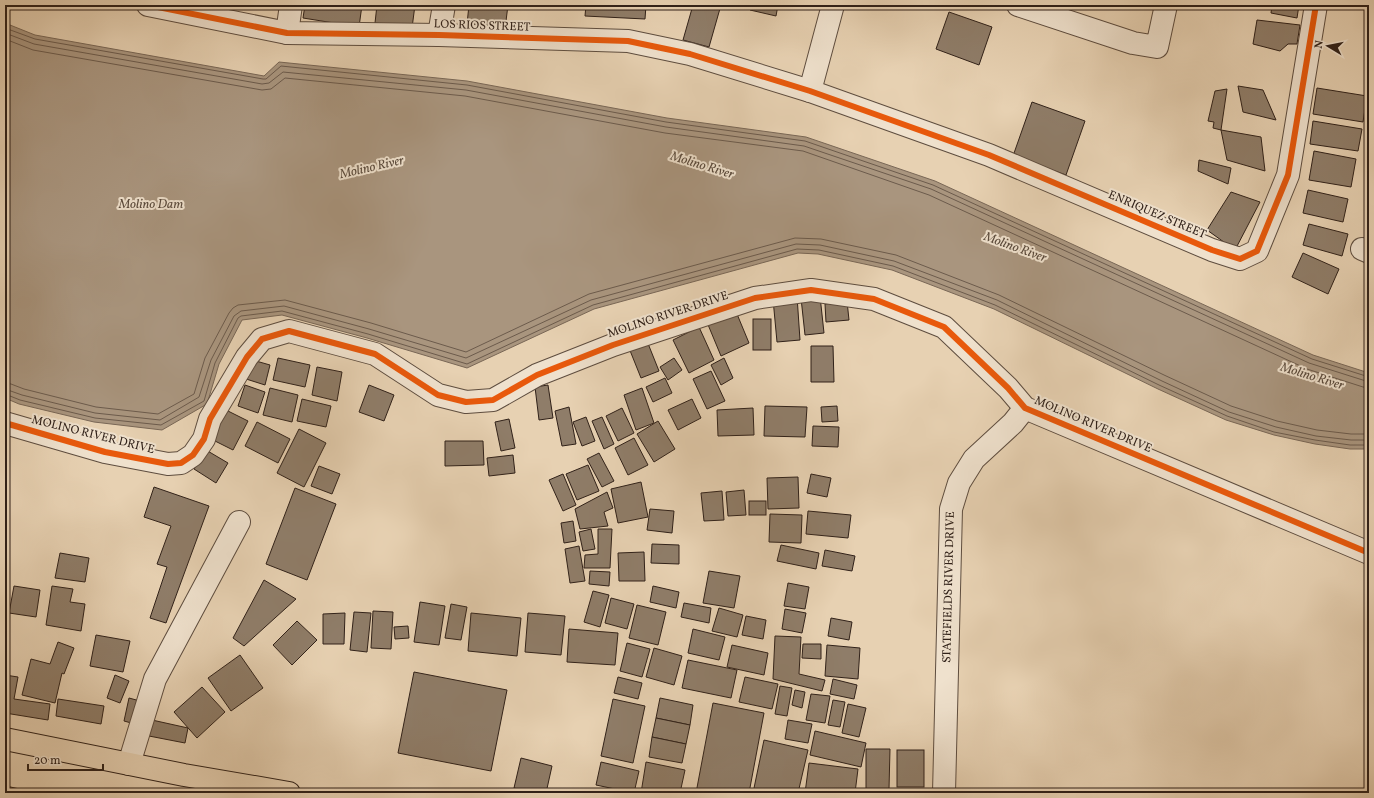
<svg xmlns="http://www.w3.org/2000/svg" width="1374" height="798" font-family="Vollkorn,serif">
	<style>
		.water { fill: #a9957e; stroke: #796756 }
		.lines { fill: none; stroke-linecap: round; stroke-linejoin: round }
		.shore { stroke: #6c5b4c; stroke-width: 1 }
		.building { fill: #8f7d69; stroke: #302119 }
		.minor-casing { stroke: #5e4d3f; stroke-width: 24 }
		.tertiary-casing { stroke: #5e4d3f; stroke-width: 24 }
		.primary-casing { stroke: #302119; stroke-width: 24 }
		.minor { stroke: #efe1cd; stroke-width: 22 }
		.tertiary { stroke: #efe1cd; stroke-width: 22 }
		.primary { stroke: #e7d1b2; stroke-width: 22 }
		.cycleway-casing { stroke: #efe1cd; stroke-width: 8 }
		.cycleway { stroke: #e8590c; stroke-width: 6 }
		.labels { text-anchor: middle; dominant-baseline: central; stroke-width: 4; stroke-linejoin: round; paint-order: stroke }
		.street-label { font-size: 12px; fill: #302119; stroke: #efe1cd }
		.water-label { font-size: 13px; font-style: italic; fill: #5a4a3c; stroke: #efe1cd }
	</style>
	<rect width="100%" height="100%" fill="#e7d1b2"/>
	<filter id="stains"><feTurbulence type="fractalNoise" baseFrequency=".005" numOctaves="4"/><feColorMatrix values="0 0 0 0 .2 0 0 0 0 .09 0 0 0 0 .02 0 0 0 .5 -.17"/></filter>
	<radialGradient id="worn" r=".72"><stop offset=".6" stop-color="#630" stop-opacity="0"/><stop offset="1" stop-color="#630" stop-opacity=".3"/></radialGradient>
	<polygon class="water" points="5,23 35,35 264,76 279,62 467,81 667,118 806,137 935,181 1313,355 1369,373 1369,449 1350,449 1315,444 1274,435 1226,420 1158,389 994,309 892,270 818,254 798,253 594,309 467,368 367,338 282,315 242,320 219,364 207,404 162,430 94,422 19,404 5,398"/>
	<g class="lines">
		<g class="shore">
			<polyline points="5,28 35,39 263,79 266,79 281,66 467,85 666,122 805,141 933,185 1312,359 1369,377"/>
			<polyline points="5,33 34,44 262,84 269,83 283,72 466,90 666,127 804,146 931,189 1309,363 1369,382"/>
			<polyline points="5,39 33,50 262,90 271,89 285,78 465,96 665,133 803,151 929,195 1307,369 1363,387 1369,388"/>
			<polyline points="5,383 11,384 24,389 96,407 158,414 194,394 205,358 229,313 233,308 238,305 285,300 371,323 466,352 589,294 795,238 821,239 896,255 999,295 1164,375 1231,406 1277,421 1317,430 1351,434 1369,434"/>
			<polyline points="5,389 22,395 95,413 160,420 199,397 211,360 234,316 241,311 284,306 369,329 466,358 591,300 796,244 820,245 894,261 997,300 1162,381 1229,412 1276,427 1316,436 1351,440 1369,440"/>
			<polyline points="5,394 20,400 95,418 161,425 204,401 215,363 238,318 241,316 282,311 368,334 467,364 593,305 797,249 819,250 893,266 995,305 1159,385 1227,416 1274,432 1315,440 1350,445 1369,445"/>
		</g>
	</g>
	<g class="building">
		<polygon points="305,5 362,5 359,27 303,18"/>
		<polygon points="377,5 415,5 412,28 375,23"/>
		<polygon points="469,5 508,5 505,29 467,24"/>
		<polygon points="586,5 646,5 645,19 585,16"/>
		<polygon points="693,5 721,5 709,47 683,40"/>
		<polygon points="752,5 778,5 776,16 750,10"/>
		<polygon points="1272,5 1299,5 1297,18 1271,13"/>
		<polygon points="949,12 992,27 979,65 936,49"/>
		<polygon points="1257,20 1300,25 1297,44 1288,44 1280,51 1253,44"/>
		<polygon points="1238,86 1263,90 1276,120 1243,112"/>
		<polygon points="1317,88 1367,96 1363,122 1313,114"/>
		<polygon points="1227,89 1221,130 1213,128 1214,122 1208,121 1215,91"/>
		<polygon points="1032,102 1085,121 1066,175 1013,156"/>
		<polygon points="1313,121 1362,129 1358,151 1310,144"/>
		<polygon points="1221,130 1261,137 1265,171 1227,160"/>
		<polygon points="1314,151 1356,159 1351,187 1309,180"/>
		<polygon points="1199,160 1231,168 1228,184 1198,171"/>
		<polygon points="1308,190 1348,199 1343,222 1303,213"/>
		<polygon points="1231,192 1260,202 1235,250 1207,230"/>
		<polygon points="1309,224 1348,234 1342,256 1303,245"/>
		<polygon points="1303,253 1339,269 1328,294 1292,277"/>
		<polygon points="797,296 800,340 777,342 773,299"/>
		<polygon points="820,296 824,333 805,335 801,298"/>
		<polygon points="847,301 849,320 826,322 825,304"/>
		<polygon points="732,302 749,343 721,356 704,315"/>
		<rect x="753" y="319" width="18" height="31"/>
		<polygon points="699,327 714,360 689,373 673,340"/>
		<polygon points="647,341 659,371 641,378 629,348"/>
		<polygon points="811,346 833,346 834,382 811,382"/>
		<polygon points="278,358 310,365 305,387 273,380"/>
		<polygon points="674,358 682,370 668,380 660,367"/>
		<polygon points="724,358 733,378 721,385 711,365"/>
		<polygon points="249,359 270,365 265,385 243,378"/>
		<polygon points="317,367 342,372 337,401 312,395"/>
		<polygon points="711,371 725,401 707,409 693,379"/>
		<polygon points="665,378 672,393 653,402 646,387"/>
		<polygon points="245,385 265,392 258,413 238,406"/>
		<polygon points="369,385 394,395 384,421 359,412"/>
		<polygon points="548,385 553,418 539,420 535,387"/>
		<polygon points="270,388 298,395 292,422 263,415"/>
		<polygon points="642,388 654,423 636,430 624,395"/>
		<polygon points="302,399 331,406 326,427 297,421"/>
		<polygon points="692,399 701,418 678,430 668,410"/>
		<polygon points="765,406 807,407 805,437 764,436"/>
		<polygon points="837,406 838,421 822,422 821,407"/>
		<polygon points="569,407 576,444 562,446 555,411"/>
		<polygon points="622,408 634,433 618,441 606,416"/>
		<polygon points="753,408 754,435 718,436 717,410"/>
		<polygon points="226,410 248,421 233,450 211,439"/>
		<polygon points="586,417 595,441 582,446 573,422"/>
		<polygon points="602,417 614,444 604,449 592,421"/>
		<polygon points="509,419 515,448 501,451 495,422"/>
		<polygon points="658,421 675,449 654,462 637,434"/>
		<polygon points="257,422 290,439 278,463 245,446"/>
		<polygon points="813,426 839,427 838,447 812,446"/>
		<polygon points="299,429 326,443 304,487 277,473"/>
		<polygon points="634,438 648,465 628,475 615,448"/>
		<polygon points="445,441 483,441 484,465 445,466"/>
		<polygon points="206,450 228,463 216,483 194,469"/>
		<polygon points="599,453 614,481 602,487 587,459"/>
		<polygon points="513,455 515,473 489,476 487,458"/>
		<polygon points="588,465 599,491 577,500 566,474"/>
		<polygon points="319,466 340,474 332,494 311,486"/>
		<polygon points="563,474 576,505 563,511 549,480"/>
		<polygon points="811,474 831,478 827,497 807,493"/>
		<polygon points="798,477 799,508 768,509 767,478"/>
		<polygon points="641,482 648,517 618,523 611,489"/>
		<polygon points="154,487 209,506 166,623 150,618 167,567 157,564 171,526 144,517"/>
		<polygon points="295,488 336,504 307,580 266,564"/>
		<polygon points="744,490 746,515 728,516 726,492"/>
		<polygon points="722,491 724,520 704,521 701,493"/>
		<polygon points="607,492 613,508 604,512 608,526 580,529 575,509"/>
		<rect x="749" y="501" width="17" height="14"/>
		<polygon points="650,509 674,511 672,533 647,530"/>
		<polygon points="808,511 851,515 848,538 806,534"/>
		<polygon points="770,514 802,515 801,543 769,542"/>
		<polygon points="573,521 576,541 564,543 561,523"/>
		<polygon points="591,529 595,549 583,551 579,532"/>
		<polygon points="598,529 612,529 610,568 584,568 585,555 598,554"/>
		<polygon points="652,544 679,545 679,564 651,563"/>
		<polygon points="781,545 819,553 816,569 777,561"/>
		<polygon points="579,546 585,581 570,583 565,549"/>
		<polygon points="825,550 855,556 852,571 822,566"/>
		<polygon points="644,552 645,581 619,581 618,553"/>
		<polygon points="60,553 89,558 85,582 55,578"/>
		<polygon points="590,571 610,572 609,586 589,584"/>
		<polygon points="709,571 740,576 734,608 703,603"/>
		<polygon points="264,580 296,599 244,646 233,638"/>
		<polygon points="788,583 809,587 805,609 784,606"/>
		<polygon points="14,586 40,590 36,617 9,613"/>
		<polygon points="52,586 73,589 70,602 85,604 81,631 46,625"/>
		<polygon points="653,586 679,592 676,608 650,602"/>
		<polygon points="593,591 609,595 600,627 584,622"/>
		<polygon points="611,598 634,604 627,629 605,623"/>
		<polygon points="420,602 445,606 439,645 414,642"/>
		<polygon points="684,603 711,608 709,623 681,617"/>
		<polygon points="451,604 467,607 461,640 445,638"/>
		<polygon points="637,605 666,612 658,645 629,638"/>
		<polygon points="719,608 743,615 737,637 712,631"/>
		<polygon points="785,609 806,613 802,633 782,629"/>
		<polygon points="373,611 393,612 391,649 371,648"/>
		<polygon points="354,612 371,613 367,652 350,650"/>
		<polygon points="345,613 344,644 323,644 323,614"/>
		<polygon points="471,613 521,618 517,656 468,651"/>
		<polygon points="528,613 565,616 561,655 525,652"/>
		<polygon points="746,616 766,620 763,639 742,635"/>
		<polygon points="831,618 852,622 849,640 828,636"/>
		<polygon points="297,621 317,640 292,665 273,645"/>
		<polygon points="408,626 409,638 395,639 394,627"/>
		<polygon points="569,629 618,633 615,665 567,662"/>
		<polygon points="693,629 725,637 719,660 688,653"/>
		<polygon points="96,635 130,641 123,672 90,666"/>
		<polygon points="775,636 801,637 799,674 825,680 822,691 773,679"/>
		<polygon points="58,642 74,648 64,674 62,673 55,703 22,695 31,659 50,664"/>
		<polygon points="627,643 650,649 642,677 620,671"/>
		<polygon points="803,644 821,644 821,659 802,658"/>
		<polygon points="732,645 768,653 764,675 727,667"/>
		<polygon points="827,645 860,648 858,679 825,676"/>
		<polygon points="654,648 682,656 674,685 646,677"/>
		<polygon points="240,655 263,688 231,711 208,678"/>
		<polygon points="688,660 737,670 731,698 682,688"/>
		<polygon points="414,672 507,690 491,771 398,753"/>
		<polygon points="5,675 18,677 14,699 50,704 48,720 5,713"/>
		<polygon points="115,675 129,681 120,703 107,698"/>
		<polygon points="618,677 642,683 638,699 614,693"/>
		<polygon points="745,677 778,684 772,709 739,702"/>
		<polygon points="833,679 857,685 854,699 830,694"/>
		<polygon points="780,686 792,688 787,716 775,714"/>
		<polygon points="202,687 225,712 197,738 174,712"/>
		<polygon points="795,690 805,692 802,708 792,705"/>
		<polygon points="811,694 830,696 825,723 806,720"/>
		<polygon points="129,698 140,701 135,724 124,721"/>
		<polygon points="660,698 693,705 690,725 656,718"/>
		<polygon points="58,699 104,706 101,724 56,716"/>
		<polygon points="613,699 645,706 633,763 601,756"/>
		<polygon points="833,700 845,702 840,727 828,725"/>
		<polygon points="713,703 764,713 749,793 696,793"/>
		<polygon points="848,704 866,708 859,737 842,733"/>
		<polygon points="656,718 690,725 686,744 652,737"/>
		<polygon points="152,720 188,728 185,743 149,736"/>
		<polygon points="788,720 812,724 808,743 785,739"/>
		<polygon points="815,731 866,743 861,767 810,755"/>
		<polygon points="652,737 686,744 682,763 649,757"/>
		<polygon points="764,740 808,750 798,793 753,793"/>
		<polygon points="866,749 890,749 889,789 866,789"/>
		<rect x="897" y="750" width="27" height="37"/>
		<polygon points="521,758 552,766 546,793 535,793 514,788"/>
		<polygon points="601,762 639,771 634,793 596,785"/>
		<polygon points="646,762 685,770 680,793 641,793"/>
		<polygon points="809,763 858,769 855,793 805,793"/>
		<polygon points="6,786 24,790 23,793 5,793"/>
	</g>
	<g class="lines">
		<defs>
			<g id="minor">
				<polyline points="148,5 287,33 439,35 628,41 690,54 810,91 989,155 1212,250 1240,259 1257,251 1288,175 1316,5"/>
				<polyline points="1018,5 1133,43 1157,47 1166,5"/>
				<polyline points="287,33 291,5"/>
				<polyline points="439,35 444,5"/>
				<polyline points="810,91 833,5"/>
				<polyline points="1362,249 1369,252"/>
				<polyline points="129,764 155,679 239,522"/>
			</g>
			<g id="tertiary">
				<polyline points="5,423 105,452 168,464 181,463 193,455 204,439 210,419 247,357 262,339 289,331 375,354 438,395 466,402 493,400 537,375 613,345 755,298 811,290 874,299 944,327 1008,388 1025,408 1369,553"/>
				<path id="s1" d="M944,793L951,509L959,483L974,459L1013,423L1025,408"/>
			</g>
			<polyline id="primary" points="5,739 184,775 289,793"/>
		</defs>
		<use href="#minor" class="minor-casing"/>
		<use href="#tertiary" class="tertiary-casing"/>
		<use href="#primary" class="primary-casing"/>
		<use href="#minor" class="minor"/>
		<use href="#tertiary" class="tertiary"/>
		<use href="#primary" class="primary"/>
		<defs>
			<g id="cycleway">
				<polyline points="148,5 287,33 439,35 628,41 690,54 810,91 989,155 1212,250 1240,259 1257,251 1288,175 1316,5"/>
				<polyline points="5,423 105,452 168,464 181,463 193,455 204,439 210,419 247,357 262,339 289,331 375,354 438,395 466,402 493,400 537,375 613,345 755,298 811,290 874,299 944,327 1008,388 1025,408 1369,553"/>
			</g>
		</defs>
		<use href="#cycleway" class="cycleway-casing"/>
		<use href="#cycleway" class="cycleway"/>
	</g>
	<g class="labels">
		<g class="street-label">
			<text transform="translate(482 26) rotate(2)">LOS RIOS STREET</text>
			<text transform="translate(1157 215) rotate(23)">ENRIQUEZ STREET</text>
			<text transform="translate(668 315) rotate(-18)">MOLINO RIVER DRIVE</text>
			<text transform="translate(1093 425) rotate(23)">MOLINO RIVER DRIVE</text>
			<text transform="translate(93 435) rotate(14)">MOLINO RIVER DRIVE</text>
			<text stroke="none"><textPath href="#s1" startOffset="206">STATEFIELDS RIVER DRIVE</textPath></text>
		</g>
		<g class="water-label">
			<text transform="translate(702 166) rotate(17)">Molino River</text>
			<text transform="translate(372 168) rotate(-13)">Molino River</text>
			<text x="151" y="205">Molino Dam</text>
			<text transform="translate(1015 248) rotate(20)">Molino River</text>
			<text transform="translate(1312 377) rotate(17)">Molino River</text>
		</g>
	</g>
	<rect width="1374" height="798" fill="none" stroke="#e7d1b2" stroke-width="20"/>
	<rect x="6" y="6" width="1362" height="786" fill="none" stroke="#302119" stroke-width="2"/>
	<rect x="10" y="10" width="1354" height="778" fill="none" stroke="#302119"/>
	<g transform="translate(1328 46) rotate(280)" stroke="#efe1cd" stroke-width="3" paint-order="stroke">
	<path d="M0-3L7 15L0 10L-7 15Z" fill="#302119"/>
	<text y="-6" font-size="11" font-weight="bold" text-anchor="middle" fill="#302119">N</text>
	</g>
	<path d="M28 764v6h75v-6" fill="none" stroke="#302119" stroke-width="2"/>
	<text x="34" y="764" font-size="12" fill="#302119" stroke="#efe1cd" stroke-width="3" paint-order="stroke">20 m</text>
	<rect width="100%" height="100%" filter="url(#stains)"/>
	<rect width="100%" height="100%" fill="url(#worn)"/>
</svg>
